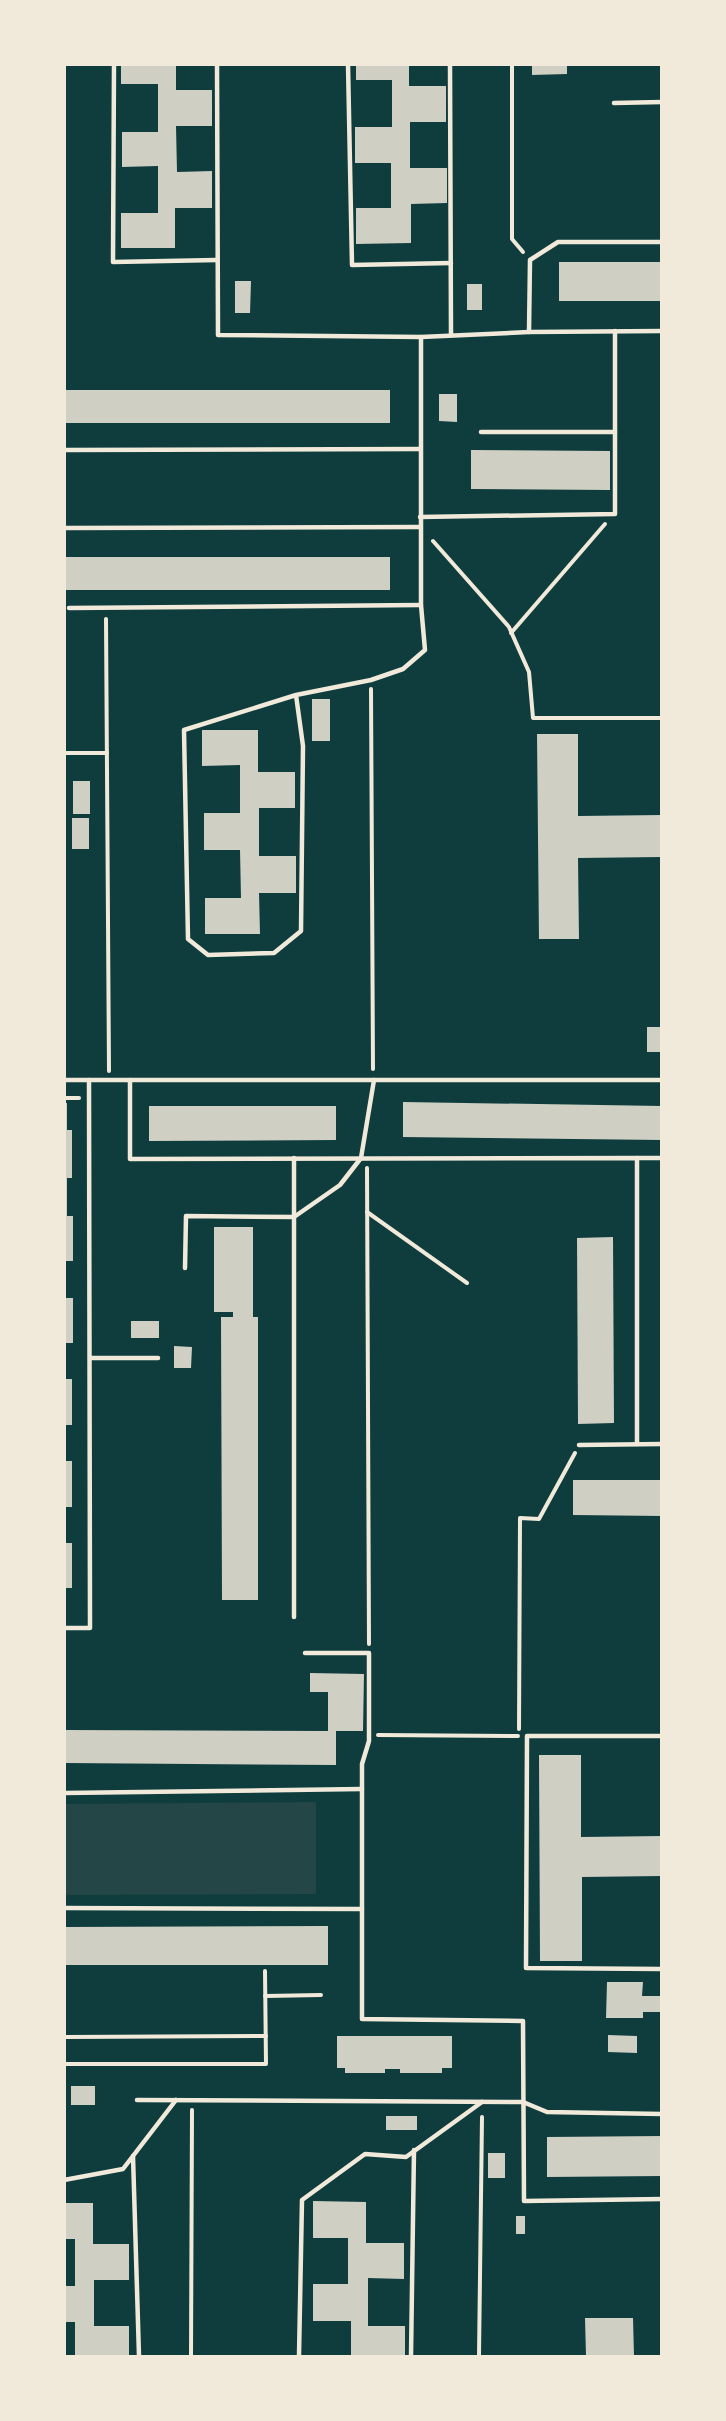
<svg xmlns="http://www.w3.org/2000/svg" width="726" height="2421" font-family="Montserrat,sans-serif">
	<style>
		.green { fill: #244646 }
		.building { fill: #cfcfc3 }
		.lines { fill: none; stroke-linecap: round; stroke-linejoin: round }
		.path { stroke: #f1e9da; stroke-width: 4 }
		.service { stroke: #f1e9da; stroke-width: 4.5 }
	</style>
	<rect width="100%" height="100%" fill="#0f3d3e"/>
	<polygon class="green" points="316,1802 316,1894 65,1895 65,1804"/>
	<g class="building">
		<polygon points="121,64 176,64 176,90 212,90 212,126 176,126 177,172 212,171 212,208 175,208 175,248 121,248 121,213 158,213 158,166 122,167 122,132 158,132 158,84 121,84"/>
		<polygon points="356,64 409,64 409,86 446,86 446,122 410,122 410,168 447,168 447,203 411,204 411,243 356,244 356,208 391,208 391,163 355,163 355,127 392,127 392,80 356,80"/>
		<polygon points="532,64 567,64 567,74 532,75"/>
		<rect x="559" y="262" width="103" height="39"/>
		<polygon points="235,281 251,281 250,313 235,313"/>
		<rect x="467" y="284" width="15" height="26"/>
		<rect x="64" y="390" width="326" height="33"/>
		<polygon points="439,394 457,394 457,422 439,421"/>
		<polygon points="471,450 610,451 610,490 471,489"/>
		<rect x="64" y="557" width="326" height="33"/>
		<rect x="312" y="699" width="18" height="42"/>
		<polygon points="202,730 258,730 258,772 295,772 295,808 259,808 259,856 296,856 296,893 259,893 260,934 205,934 205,898 241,898 240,850 204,850 204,813 240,813 240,765 202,766"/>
		<polygon points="537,734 578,734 578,816 662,815 662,857 578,858 579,939 539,939"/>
		<rect x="73" y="781" width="17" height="33"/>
		<rect x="72" y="818" width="17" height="31"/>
		<rect x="647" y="1027" width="15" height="25"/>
		<polygon points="403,1102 662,1106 662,1140 403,1137"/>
		<polygon points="64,1103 67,1103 67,1130 72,1130 72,1178 67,1178 67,1216 73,1216 73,1261 64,1261"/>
		<polygon points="149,1106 336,1106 336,1140 149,1141"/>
		<polygon points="214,1227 253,1227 253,1317 258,1317 258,1600 222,1600 221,1317 233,1317 233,1312 214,1312"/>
		<polygon points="613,1237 614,1423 578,1424 577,1238"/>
		<rect x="64" y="1298" width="9" height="45"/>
		<rect x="131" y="1321" width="28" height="17"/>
		<polygon points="174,1346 192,1347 191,1368 174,1368"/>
		<rect x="64" y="1379" width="8" height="46"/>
		<rect x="64" y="1461" width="8" height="46"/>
		<polygon points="573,1480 662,1480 662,1516 573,1515"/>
		<rect x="64" y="1543" width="8" height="45"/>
		<polygon points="310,1673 364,1674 363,1731 336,1731 336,1765 64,1763 64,1730 328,1731 328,1692 310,1692"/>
		<polygon points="539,1755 581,1755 581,1837 662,1836 662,1876 582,1877 582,1961 540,1961"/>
		<polygon points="328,1926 328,1965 64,1965 64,1927"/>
		<polygon points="607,1982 643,1982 642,1996 662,1996 662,2012 643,2012 643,2018 606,2018"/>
		<polygon points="608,2035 637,2036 637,2053 608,2052"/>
		<polygon points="337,2036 452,2036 452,2068 442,2068 442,2073 400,2073 400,2069 385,2069 385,2073 345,2073 345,2068 337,2068"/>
		<rect x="71" y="2086" width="24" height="19"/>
		<rect x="386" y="2116" width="31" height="14"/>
		<polygon points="662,2136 662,2176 547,2177 547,2137"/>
		<rect x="488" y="2153" width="17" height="25"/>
		<polygon points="313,2201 366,2202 366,2243 404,2243 404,2279 368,2278 368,2326 405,2326 405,2356 351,2356 351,2321 313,2321 313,2284 348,2284 348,2238 313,2238"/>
		<polygon points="64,2203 93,2203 93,2244 129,2244 129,2280 94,2280 94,2326 129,2326 129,2356 75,2356 75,2322 64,2322 64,2286 75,2286 75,2239 64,2239"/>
		<rect x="516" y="2216" width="9" height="18"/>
		<polygon points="585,2318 633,2318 634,2356 586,2356"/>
	</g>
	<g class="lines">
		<g class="path">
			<polyline points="512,64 512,239 523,252"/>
			<polyline points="433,541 509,627 529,672 533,718 662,718"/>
			<polyline points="106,619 109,1071"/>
			<polyline points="511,633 605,524"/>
			<polyline points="371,689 373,1069"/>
			<polyline points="64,753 107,753"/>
			<polyline points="64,1098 79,1098"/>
			<polyline points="367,1168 369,1644"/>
			<polyline points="367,1212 467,1283"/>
			<polyline points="519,1729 520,1518 539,1519 575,1453"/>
			<polyline points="378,1735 518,1736"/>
			<polyline points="265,1996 321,1995"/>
			<polyline points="64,2037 266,2036"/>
			<polyline points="64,2064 266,2064 265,1971"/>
			<polyline points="191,2356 192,2110"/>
			<polyline points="479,2356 482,2117"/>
		</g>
		<g class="service">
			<polyline points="114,64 113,262 217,260"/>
			<polyline points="217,64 218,335 421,337 529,332 662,331"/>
			<polyline points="348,64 352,265 451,263"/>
			<polyline points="450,64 451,335"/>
			<polyline points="614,103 662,102"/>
			<polyline points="529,332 530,260 558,242 662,242"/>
			<polyline points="481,432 615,432"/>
			<polyline points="64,450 420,449"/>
			<polyline points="420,517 615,514 615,331"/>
			<polyline points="64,528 420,527"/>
			<polyline points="69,608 421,605"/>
			<polyline points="296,695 303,746 301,931 274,953 208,955 188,939 184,730 296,695 371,680 403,669 425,650 421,605 421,337"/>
			<polyline points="64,1080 89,1080"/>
			<polyline points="130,1080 130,1159 637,1158 637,1444"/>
			<polyline points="294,1158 294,1617"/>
			<polyline points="637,1158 662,1158"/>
			<polyline points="185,1268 186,1216 294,1217 340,1185 361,1158 374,1080"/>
			<polyline points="90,1358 158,1358"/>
			<polyline points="579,1445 662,1444"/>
			<polyline points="64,1628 90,1628 89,1080 662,1080"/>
			<polyline points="305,1653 369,1653 369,1741 362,1764 362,2019 523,2021 524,2201 662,2199"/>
			<polyline points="662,1736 527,1736 526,1968 662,1969"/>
			<polyline points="64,1793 362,1789"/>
			<polyline points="64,1908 362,1909"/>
			<polyline points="137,2100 523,2102 547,2112 662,2114"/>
			<polyline points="133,2156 139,2356"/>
			<polyline points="64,2180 123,2169 176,2100"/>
			<polyline points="299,2356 302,2200 365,2154 406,2157 482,2102"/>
			<polyline points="411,2356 414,2150"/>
		</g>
	</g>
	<rect width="726" height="2421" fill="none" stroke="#f1e9da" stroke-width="132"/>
</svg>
